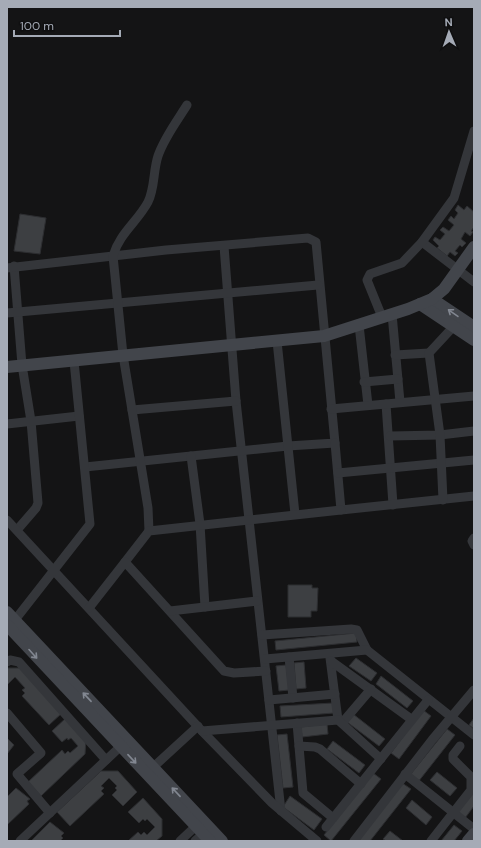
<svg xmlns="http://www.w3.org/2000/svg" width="481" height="848" font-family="'DM Sans',sans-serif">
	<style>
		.building { fill: #3d3f42; stroke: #2d2e31 }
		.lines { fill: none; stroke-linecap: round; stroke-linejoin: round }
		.street { stroke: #34363a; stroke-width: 9 }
		.secondary { stroke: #42454b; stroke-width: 12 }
		.oneway { stroke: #828791 }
	</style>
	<rect width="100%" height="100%" fill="#141415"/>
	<g class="building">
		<polygon points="458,205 464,210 467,206 474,212 474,227 471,231 473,232 470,236 465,232 461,239 466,243 462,247 460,245 455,251 458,253 455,256 450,252 447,256 437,248 439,246 433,240 435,237 440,240 445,234 440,230 443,227 449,231 454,225 448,220 451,216 454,219 458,213 455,210"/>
		<polygon points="20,214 46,218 40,254 14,251"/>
		<polygon points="288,585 312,585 312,588 318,588 317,611 311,611 311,617 288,617"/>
		<polygon points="356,633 357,642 276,650 275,641"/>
		<polygon points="356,658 377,673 371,681 349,666"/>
		<polygon points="304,662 306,688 296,689 294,663"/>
		<polygon points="286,665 289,690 279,691 276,666"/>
		<polygon points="7,668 20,668 62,713 49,725 22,696 25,693 22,690 25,688 15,677 7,685"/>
		<polygon points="381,676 413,701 407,708 376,684"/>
		<polygon points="333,703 334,713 281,717 280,706"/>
		<polygon points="423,710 431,716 399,759 391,753"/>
		<polygon points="353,714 385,739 379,746 347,722"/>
		<polygon points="67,717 86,738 85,754 41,796 28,782 62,750 65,754 68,751 70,753 78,746 71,738 68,740 67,738 62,742 52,731"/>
		<polygon points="474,718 474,729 469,725"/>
		<polygon points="327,724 328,734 302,737 301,727"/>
		<polygon points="447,729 455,735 418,782 410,775"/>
		<polygon points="287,734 293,787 283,788 277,735"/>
		<polygon points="7,738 14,745 7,754"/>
		<polygon points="333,741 365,765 359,773 327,749"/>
		<polygon points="101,771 118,771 137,792 123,806 112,795 117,790 115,788 117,786 109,778 101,786 104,788 101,791 104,794 70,826 57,812"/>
		<polygon points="437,772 457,788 450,796 430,780"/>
		<polygon points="373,773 381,779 331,841 324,835"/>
		<polygon points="402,783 411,789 370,841 357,841"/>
		<polygon points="16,788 30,799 27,801 29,804 7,825 7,797"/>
		<polygon points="474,789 474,806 465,818 456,811"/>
		<polygon points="290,796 322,819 314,830 283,807"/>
		<polygon points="143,798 162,819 162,836 156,841 128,841 138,832 141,835 144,832 147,835 155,827 147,819 145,821 143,819 139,823 128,812"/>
		<polygon points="412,800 432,817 426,825 406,808"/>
		<polygon points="50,822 64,833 61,836 63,838 60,841 31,841"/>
		<polygon points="454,825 462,831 454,841 441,841"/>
		<polygon points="390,831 403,841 386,841 383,839"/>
	</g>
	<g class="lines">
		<g class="street">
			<polyline points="422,242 474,282"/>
			<polyline points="224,246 236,401 281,811"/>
			<polyline points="14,266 22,365 31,421 38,503 36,508 17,530"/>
			<polyline points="7,268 166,250 308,238 316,242 335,443 288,446 85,467"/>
			<polyline points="7,313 318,285"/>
			<polyline points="392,314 400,402"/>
			<polyline points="382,317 367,280 370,274 402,263 422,242 454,198 474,131"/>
			<polyline points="359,325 368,405"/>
			<polyline points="277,341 295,514"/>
			<polyline points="395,355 429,353"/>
			<polyline points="364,382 398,379"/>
			<polyline points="386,404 393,505"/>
			<polyline points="331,409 474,396"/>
			<polyline points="132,410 236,401"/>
			<polyline points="7,424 79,416"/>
			<polyline points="390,436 440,435 474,431"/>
			<polyline points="335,443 341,510 474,496"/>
			<polyline points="191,456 200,524 205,607"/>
			<polyline points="338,473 474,460"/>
			<polyline points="443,500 440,435 429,353 454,326"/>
			<polyline points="7,520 202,731 272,803 317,841"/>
			<path d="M149,531L148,508L123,355L113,256C119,234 138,221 148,202C155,188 153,171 158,156C164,138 177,121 187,105"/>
			<polyline points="474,538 472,541 474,545"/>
			<polyline points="125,562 149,531 341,510"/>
			<polyline points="89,608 125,562 224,671 234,673 266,671"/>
			<polyline points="170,611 257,601"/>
			<polyline points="11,625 90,524 74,361"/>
			<polyline points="262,635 351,629 357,630 367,650"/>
			<polyline points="289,657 293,698"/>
			<polyline points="330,658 338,720"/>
			<polyline points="265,659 367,650 474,735"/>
			<polyline points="331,661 411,719"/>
			<polyline points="7,662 10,660 19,662 106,760"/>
			<polyline points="269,700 335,694"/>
			<polyline points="7,713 41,753 17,774 50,813"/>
			<polyline points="297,723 303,793 333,818"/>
			<polyline points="342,723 371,689"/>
			<polyline points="202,731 338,720 381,759"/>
			<polyline points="299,746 315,747 320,749 361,784"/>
			<polyline points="149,771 198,726"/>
			<polyline points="405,774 474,829"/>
			<polyline points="326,827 428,700"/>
			<polyline points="20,841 121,746"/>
			<polyline points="180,841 196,826"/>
			<polyline points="195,841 203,834"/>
			<polyline points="354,841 432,740 474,690"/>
			<polyline points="431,841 471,790 471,777 453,759 453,755 460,746"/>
		</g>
		<g class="secondary">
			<polyline points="432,299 474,327"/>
			<polyline points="420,304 474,340"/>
			<polyline points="7,367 324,336 408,309 432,299 444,289 474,247"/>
			<polyline points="7,612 222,841"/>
			<polyline points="7,625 210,841"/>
			<polyline points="468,841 474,834"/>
		</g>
	</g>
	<defs><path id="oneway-shaft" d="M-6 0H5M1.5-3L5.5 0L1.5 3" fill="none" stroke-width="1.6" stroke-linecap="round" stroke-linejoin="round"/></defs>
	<g class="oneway">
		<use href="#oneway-shaft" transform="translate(453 313) rotate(-145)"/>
		<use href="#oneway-shaft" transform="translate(33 654) rotate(48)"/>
		<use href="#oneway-shaft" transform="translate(87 697) rotate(-133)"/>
		<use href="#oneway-shaft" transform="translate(132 759) rotate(47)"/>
		<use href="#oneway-shaft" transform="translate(176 792) rotate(-133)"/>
	</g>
	<rect width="481" height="848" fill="none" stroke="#a5abb6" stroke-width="16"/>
	<g transform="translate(449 32) rotate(358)" stroke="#0f0f10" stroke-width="3" paint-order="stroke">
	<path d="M0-3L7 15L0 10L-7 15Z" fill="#a5abb6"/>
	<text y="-6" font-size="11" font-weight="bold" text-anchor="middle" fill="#a5abb6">N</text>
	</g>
	<path d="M14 30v6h106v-6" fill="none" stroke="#a5abb6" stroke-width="2"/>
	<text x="20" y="30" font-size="12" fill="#a5abb6" stroke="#0f0f10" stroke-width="3" paint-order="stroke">100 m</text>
</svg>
